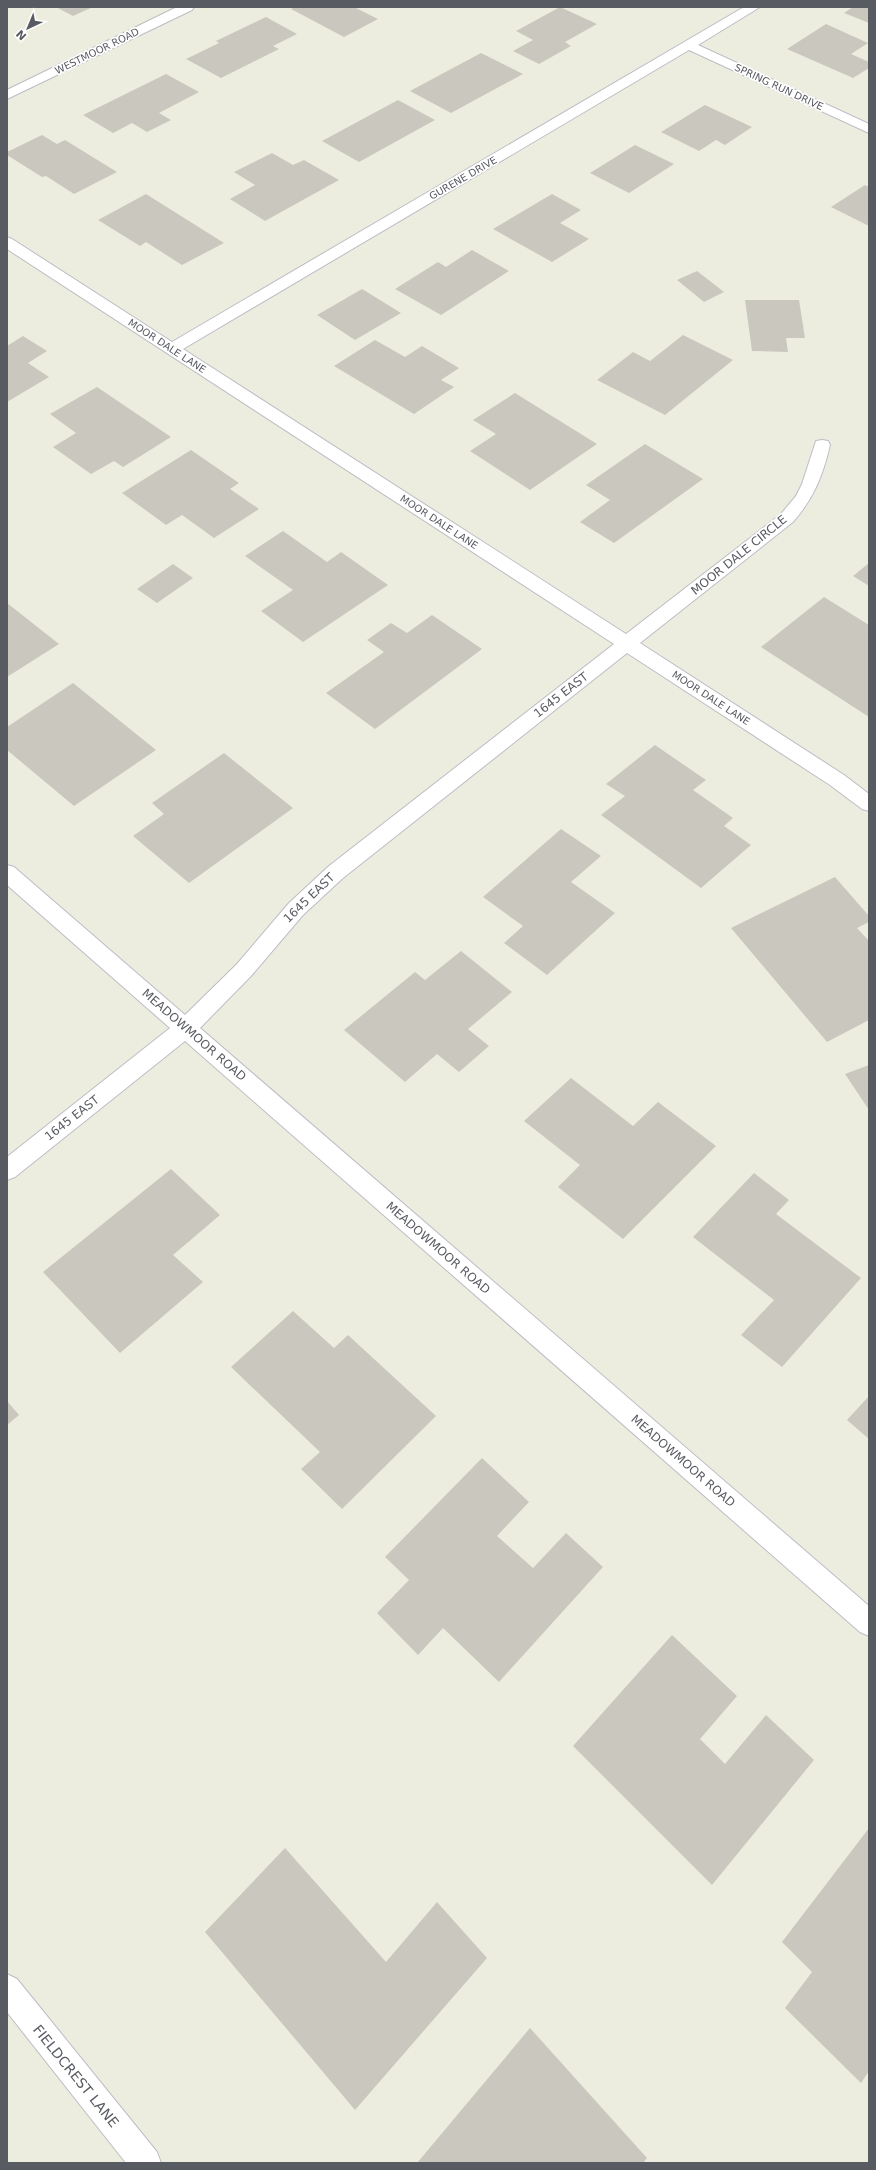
<svg xmlns="http://www.w3.org/2000/svg" width="876" height="2170" font-family="'DejaVu Sans',sans-serif">
	<style>
		.building { fill: #cac8be }
		.lines { fill: none; stroke-linecap: round; stroke-linejoin: round }
		.minor-casing { stroke: #bcbdc5; stroke-width: 2 }
		.minor { fill: #fff; fill-rule: evenodd }
		.labels { text-anchor: middle; dominant-baseline: central; stroke-width: 3.5; stroke-linejoin: round; paint-order: stroke }
		.far-street-label { font-size: 10px; fill: #585b62; stroke: #fff }
		.street-label { font-size: 12px; fill: #585b62; stroke: #fff }
		.near-street-label { font-size: 14px; fill: #585b62; stroke: #fff }
	</style>
	<rect width="100%" height="100%" fill="#ededdf"/>
	<g class="building">
		<polygon points="56,7 93,7 73,16"/>
		<polygon points="294,7 354,7 378,19 344,37 291,9"/>
		<polygon points="560,7 597,24 565,42 571,46 539,64 513,51 533,40 516,31"/>
		<polygon points="853,7 869,7 869,23 844,13"/>
		<polygon points="266,17 297,34 273,46 279,49 221,78 186,59 219,43 216,41"/>
		<polygon points="826,24 868,43 851,54 869,62 869,68 853,78 787,49"/>
		<polygon points="481,53 523,74 451,113 410,91"/>
		<polygon points="166,74 199,92 159,113 171,120 147,132 132,123 113,133 83,115"/>
		<polygon points="398,100 435,120 359,162 322,141"/>
		<polygon points="705,105 752,127 725,145 716,140 699,151 661,132"/>
		<polygon points="42,135 57,144 65,140 117,172 74,194 46,176 42,177 7,155 7,152"/>
		<polygon points="635,145 674,164 629,193 590,173"/>
		<polygon points="272,153 293,165 304,160 339,180 265,221 230,199 255,185 234,172"/>
		<polygon points="865,185 869,187 869,226 831,207"/>
		<polygon points="146,194 224,243 182,265 146,242 140,246 98,220"/>
		<polygon points="552,194 581,210 560,223 589,239 552,262 493,229"/>
		<polygon points="472,250 509,271 441,315 395,289 438,262 446,267"/>
		<polygon points="697,271 724,292 704,302 677,280"/>
		<polygon points="362,289 401,313 355,340 317,315"/>
		<polygon points="745,300 799,300 805,338 786,338 788,352 752,351"/>
		<polygon points="683,335 733,360 665,415 597,380 633,352 650,361"/>
		<polygon points="23,336 47,351 28,363 49,377 7,402 7,346"/>
		<polygon points="375,340 405,357 422,346 459,368 441,380 454,387 414,414 334,366"/>
		<polygon points="97,387 171,437 123,467 114,461 91,474 53,447 76,433 50,414"/>
		<polygon points="515,393 597,444 530,490 470,451 496,434 473,420"/>
		<polygon points="645,444 703,479 614,543 580,522 610,500 586,485"/>
		<polygon points="191,450 239,483 230,489 259,509 214,538 182,515 166,525 122,493"/>
		<polygon points="283,531 327,562 341,552 388,585 303,642 261,611 293,590 245,556"/>
		<polygon points="869,563 869,586 853,576"/>
		<polygon points="173,564 193,578 157,603 137,589"/>
		<polygon points="824,597 869,625 869,717 761,647"/>
		<polygon points="7,603 59,644 7,677"/>
		<polygon points="432,615 482,649 375,729 326,693 384,652 367,640 391,623 407,633"/>
		<polygon points="73,683 156,750 74,806 7,750 7,727"/>
		<polygon points="655,745 706,780 693,790 733,818 724,826 751,845 701,888 601,815 625,796 606,784"/>
		<polygon points="224,753 293,808 189,883 133,836 164,814 152,803"/>
		<polygon points="561,829 601,856 571,882 615,913 547,975 504,943 523,926 483,897"/>
		<polygon points="835,877 869,916 869,922 857,928 869,941 869,1020 827,1042 731,928"/>
		<polygon points="461,951 512,992 468,1029 489,1046 459,1072 437,1054 405,1082 344,1030 415,972 425,980"/>
		<polygon points="869,1065 869,1110 845,1074"/>
		<polygon points="571,1078 633,1126 658,1102 716,1146 623,1239 558,1187 580,1165 524,1121"/>
		<polygon points="171,1169 220,1215 173,1255 203,1282 120,1353 43,1272"/>
		<polygon points="754,1173 789,1200 776,1214 861,1278 782,1367 741,1335 774,1300 693,1237"/>
		<polygon points="293,1311 334,1348 348,1335 436,1416 342,1509 301,1469 320,1452 231,1367"/>
		<polygon points="869,1396 869,1439 847,1420"/>
		<polygon points="7,1401 19,1415 7,1425"/>
		<polygon points="482,1458 529,1502 497,1536 533,1568 566,1533 603,1567 499,1682 443,1628 418,1655 377,1613 409,1580 385,1557"/>
		<polygon points="672,1635 737,1696 700,1739 725,1764 766,1715 814,1760 712,1885 573,1746"/>
		<polygon points="869,1828 869,2071 861,2083 785,2008 812,1972 782,1942"/>
		<polygon points="285,1848 386,1962 437,1902 487,1958 355,2110 205,1932"/>
		<polygon points="530,2028 647,2158 643,2163 417,2163"/>
	</g>
	<g class="lines">
		<defs>
			<g id="minor">
				<polygon points="177,7 194,7 192,10 7,99 7,90"/>
				<path d="M744,7H760L698,45L869,124V133L689,50L183,349L626,634L781,514L796,496L802,484L816,441L822,440L828,441L830,445C823,475 814,498 793,522L640,643L844,775L869,794V811L862,809L830,785L627,653L343,878L303,915L251,976L200,1028L869,1606V1636L860,1632L185,1041L15,1177L7,1180V1157L170,1028L7,885V865L14,867L185,1015L237,964L289,903L329,866L614,644L7,249V237L12,239L172,342Z"/>
				<polygon points="7,1974 17,1979 157,2152 161,2163 126,2163 7,2012"/>
			</g>
		</defs>
		<use href="#minor" class="minor-casing"/>
		<use href="#minor" class="minor"/>
	</g>
	<g class="labels">
		<g class="far-street-label">
			<text transform="translate(97 51) rotate(-26)">WESTMOOR ROAD</text>
			<text transform="translate(779 87) rotate(25)">SPRING RUN DRIVE</text>
			<text transform="translate(463 178) rotate(-30)">GURENE DRIVE</text>
			<text transform="translate(167 346) rotate(33)">MOOR DALE LANE</text>
			<text transform="translate(439 522) rotate(33)">MOOR DALE LANE</text>
			<text transform="translate(711 698) rotate(33)">MOOR DALE LANE</text>
		</g>
		<g class="street-label">
			<text transform="translate(739 555) rotate(-39)">MOOR DALE CIRCLE</text>
			<text transform="translate(561 695) rotate(-38)">1645 EAST</text>
			<text transform="translate(309 898) rotate(-44)">1645 EAST</text>
			<text transform="translate(194 1035) rotate(41)">MEADOWMOOR ROAD</text>
			<text transform="translate(72 1118) rotate(-38)">1645 EAST</text>
			<text transform="translate(438 1248) rotate(41)">MEADOWMOOR ROAD</text>
			<text transform="translate(683 1461) rotate(41)">MEADOWMOOR ROAD</text>
		</g>
		<g class="near-street-label">
			<text transform="translate(76 2076) rotate(51)">FIELDCREST LANE</text>
		</g>
	</g>
	<rect width="876" height="2170" fill="none" stroke="#585b62" stroke-width="16"/>
	<g transform="translate(28 28) rotate(224)" stroke="#ffffff" stroke-width="3" paint-order="stroke">
	<path d="M0-3L7 15L0 10L-7 15Z" fill="#585b62"/>
	<text y="-6" font-size="11" font-weight="bold" text-anchor="middle" fill="#585b62">N</text>
	</g>
</svg>
